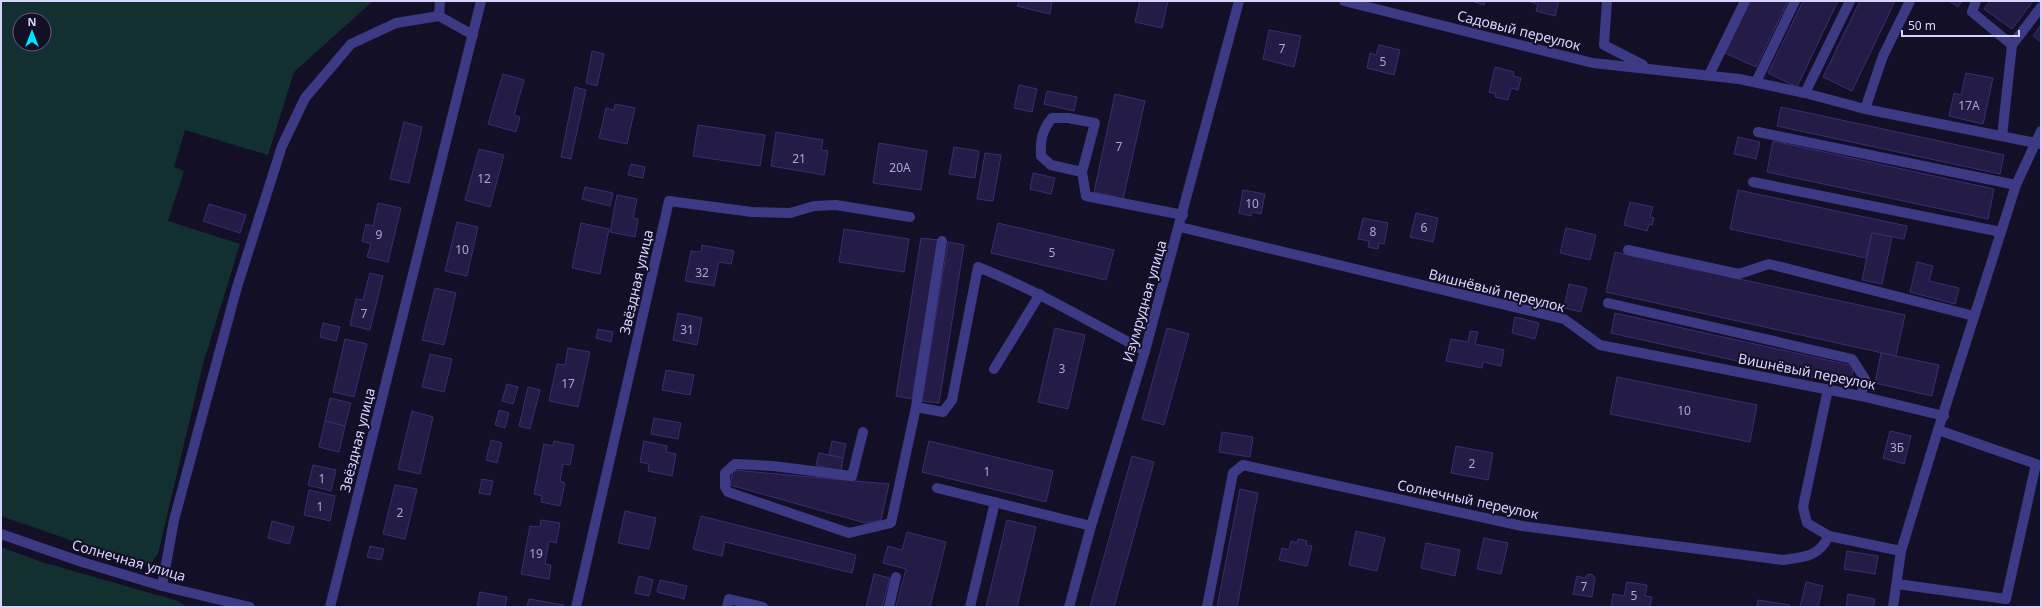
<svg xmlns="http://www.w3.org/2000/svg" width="2042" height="608" font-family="'Noto Sans',sans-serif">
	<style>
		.green { fill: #12302f; fill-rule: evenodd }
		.building { fill: #241b47; stroke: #3b2d73 }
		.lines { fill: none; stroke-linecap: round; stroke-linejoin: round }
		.minor { stroke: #3d3a85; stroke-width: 10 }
		.labels { text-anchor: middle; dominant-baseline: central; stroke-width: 4; stroke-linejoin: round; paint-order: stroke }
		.number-label { font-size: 12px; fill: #aca6d1 }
		.street-label { font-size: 14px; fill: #d9d4ff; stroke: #130f26 }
	</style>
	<rect width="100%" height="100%" fill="#130f26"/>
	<g class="green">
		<path d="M1,1H373L294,72L268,155L185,130L174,167L184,171L168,221L240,244L203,364L158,554L151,563L142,565L1,516ZM20,20H44V44H20Z"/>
		<polygon points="1,547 42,562 178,601 187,607 1,607"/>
	</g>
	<g class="building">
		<polygon points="1019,1 1052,1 1050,14 1017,6"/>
		<polygon points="1140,1 1168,1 1162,28 1135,22"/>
		<polygon points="1471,1 1485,1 1484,5"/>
		<polygon points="1527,1 1559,1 1555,16 1536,11 1538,4"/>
		<polygon points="1750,1 1788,1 1756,67 1725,53"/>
		<polygon points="1803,1 1838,1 1797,87 1768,73"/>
		<polygon points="1860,1 1895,1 1852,91 1823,77"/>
		<polygon points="1949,1 1962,1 1958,7"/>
		<polygon points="1990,1 2033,1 2012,29 1984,9"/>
		<polygon points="2041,25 2041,42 2033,36"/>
		<polygon points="1269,30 1301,36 1294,67 1263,59"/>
		<polygon points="1379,45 1400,50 1394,75 1367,68 1370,53 1376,55"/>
		<polygon points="592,51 604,54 597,86 586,83"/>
		<polygon points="1495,67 1514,72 1513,76 1521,78 1518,90 1511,88 1508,100 1495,97 1496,94 1489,92"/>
		<polygon points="1966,73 1993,78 1983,124 1949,116 1954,93 1961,95"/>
		<polygon points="503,74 524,80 514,115 520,117 516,132 488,124"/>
		<polygon points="1019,85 1037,89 1032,112 1014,108"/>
		<polygon points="575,87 586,90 571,159 561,157"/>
		<polygon points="1047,91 1077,97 1074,111 1044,104"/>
		<polygon points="1115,94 1145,101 1123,199 1094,192"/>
		<polygon points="615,104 635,108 627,144 599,138 606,108 614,110"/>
		<polygon points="1781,107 2004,155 2000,174 1777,126"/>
		<polygon points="404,122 422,127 409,183 390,179"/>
		<polygon points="698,125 765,135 760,166 693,156"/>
		<polygon points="776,132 823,140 821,150 828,151 824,175 771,166"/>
		<polygon points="1738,137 1760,142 1756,159 1734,154"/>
		<polygon points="1773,141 1994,189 1988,219 1767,172"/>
		<polygon points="879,143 927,151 921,190 873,183"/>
		<polygon points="954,147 979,151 975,178 949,174"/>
		<polygon points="479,149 504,155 490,207 465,200"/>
		<polygon points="985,153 1001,155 993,201 977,199"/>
		<polygon points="631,164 645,167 643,178 628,175"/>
		<polygon points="1033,173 1055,178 1051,194 1030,189"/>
		<polygon points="585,187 613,193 610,206 582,199"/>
		<polygon points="1243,190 1265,194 1261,214 1252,212 1251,216 1239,213"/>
		<polygon points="1738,190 1907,226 1904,239 1872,233 1866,258 1730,229"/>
		<polygon points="617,195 637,199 633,218 638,219 635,237 610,232"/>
		<polygon points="1630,202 1653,207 1650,217 1654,218 1652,225 1649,224 1647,231 1624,225"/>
		<polygon points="378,203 401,208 388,262 367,257 371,244 362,241 366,224 373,226"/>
		<polygon points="209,204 246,215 240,233 203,221"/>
		<polygon points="1416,213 1438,218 1433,242 1410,237"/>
		<polygon points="1363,218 1388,223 1384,244 1379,243 1378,249 1368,247 1369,241 1358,239"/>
		<polygon points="457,222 478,227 467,276 445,271"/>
		<polygon points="581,223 609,229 600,274 572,268"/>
		<polygon points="998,223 1114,250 1106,280 991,253"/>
		<polygon points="1566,228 1596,235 1590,260 1560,253"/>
		<polygon points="844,229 909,239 904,272 839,262"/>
		<polygon points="1872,233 1892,237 1882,284 1862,280"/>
		<polygon points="921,238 938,240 912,399 896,396"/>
		<polygon points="948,242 964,245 939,403 922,401"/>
		<polygon points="702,245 734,251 731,264 719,262 714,286 685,281 691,251 701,252"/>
		<polygon points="1615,252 1905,315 1896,356 1606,292"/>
		<polygon points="1917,262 1933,266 1929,281 1959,288 1955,304 1910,292"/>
		<polygon points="370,273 383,276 370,330 350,325 356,299 363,300"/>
		<polygon points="1569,284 1587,288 1581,312 1564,308"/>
		<polygon points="435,288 456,293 444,345 422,340"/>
		<polygon points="678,313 702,318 697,345 673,340"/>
		<polygon points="1615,313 1854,366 1850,386 1611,333"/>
		<polygon points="1515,317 1539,323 1535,339 1512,333"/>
		<polygon points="323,323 340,327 336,341 320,337"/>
		<polygon points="1055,328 1085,335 1068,409 1038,402"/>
		<polygon points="1167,328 1189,334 1164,425 1142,419"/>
		<polygon points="598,329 613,332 611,342 596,338"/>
		<polygon points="1470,331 1478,332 1475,344 1504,350 1501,366 1483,362 1482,368 1446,361 1451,339 1468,342"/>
		<polygon points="345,339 367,344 354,397 333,392"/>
		<polygon points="568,348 590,352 578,407 549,401 557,364 565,365"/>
		<polygon points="1881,353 1939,365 1932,396 1875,383"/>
		<polygon points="430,354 452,359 444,392 422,387"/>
		<polygon points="666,370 694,375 690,395 662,390"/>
		<polygon points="1617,377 1757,405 1750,442 1610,414"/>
		<polygon points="507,384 518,387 513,404 502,401"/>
		<polygon points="528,387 540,390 530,429 519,426"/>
		<polygon points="330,398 351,403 345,426 325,421"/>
		<polygon points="499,410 509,413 505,428 495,425"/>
		<polygon points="412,411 433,417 420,474 398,469"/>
		<polygon points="654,418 681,423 678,439 651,434"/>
		<polygon points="325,421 345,426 339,452 319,447"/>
		<polygon points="1890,431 1911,436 1904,464 1883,458"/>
		<polygon points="1222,432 1253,437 1250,457 1219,452"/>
		<polygon points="491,440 502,443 497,463 486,460"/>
		<polygon points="554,441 574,445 570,465 563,464 560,481 565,483 560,506 541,502 542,496 534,494 544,444 553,446"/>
		<polygon points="644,441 667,446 666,452 676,454 672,476 648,471 649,464 640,462"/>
		<polygon points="832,441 846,444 843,458 829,455"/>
		<polygon points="929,441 1053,471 1046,502 922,472"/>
		<polygon points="1456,446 1493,453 1488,480 1451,473"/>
		<polygon points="819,453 843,458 841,471 816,465"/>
		<polygon points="1132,456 1154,462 1114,607 1090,607"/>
		<polygon points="313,465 336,470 331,491 308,485"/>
		<polygon points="733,470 889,484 881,520 865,523 730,485"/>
		<polygon points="482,479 493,481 490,495 479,493"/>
		<polygon points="395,485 417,489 405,539 383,534"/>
		<polygon points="1240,489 1258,493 1237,607 1217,607"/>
		<polygon points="309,490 335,496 330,521 304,515"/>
		<polygon points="625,511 656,518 649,549 618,543"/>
		<polygon points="701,516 856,555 852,573 725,542 722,556 693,549"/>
		<polygon points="541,520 560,523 556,543 549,541 545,564 551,565 549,579 521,574 530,526 540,527"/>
		<polygon points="1007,520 1036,527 1017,607 986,607"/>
		<polygon points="272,521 294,527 289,544 268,538"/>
		<polygon points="1356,531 1385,538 1377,571 1349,565"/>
		<polygon points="907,532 946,542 930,607 896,607 906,569 883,563 888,546 902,550"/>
		<polygon points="1484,538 1508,543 1501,574 1477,569"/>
		<polygon points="1298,539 1307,541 1306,545 1312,546 1307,566 1279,560 1282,548 1289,550 1291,541 1297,543"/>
		<polygon points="1426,543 1460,550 1455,576 1421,568"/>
		<polygon points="370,546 384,549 381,560 367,557"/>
		<polygon points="1847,551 1878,556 1875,574 1844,569"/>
		<polygon points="874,574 890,578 882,607 866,607"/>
		<polygon points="1588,574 1593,575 1595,579 1592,597 1573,594 1577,576 1585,578"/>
		<polygon points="639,576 653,580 649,596 635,593"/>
		<polygon points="660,580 687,586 684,599 657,592"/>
		<polygon points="1627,582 1647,585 1645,596 1652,597 1650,607 1611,607 1613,594 1624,596"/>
		<polygon points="1806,582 1823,586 1818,607 1800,607"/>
		<polygon points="480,592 507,597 505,607 477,607"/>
		<polygon points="1848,594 1875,599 1873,607 1846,607"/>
		<polygon points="529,599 564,605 564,607 527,607"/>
		<polygon points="1758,600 1790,605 1790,607 1757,607"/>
	</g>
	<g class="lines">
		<g class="minor">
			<polyline points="1344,1 1593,63 1739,79 1805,93 1865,109 2041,144"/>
			<polyline points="1607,1 1604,45 1643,65"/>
			<polyline points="1976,1 1972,12 2012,45"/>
			<polyline points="439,16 440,1"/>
			<polyline points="1709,75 1745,1"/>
			<polyline points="1756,82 1795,1"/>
			<polyline points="1805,93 1850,1"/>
			<polyline points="1865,109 1883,56 1910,1"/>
			<polyline points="1758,132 2016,185"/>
			<polyline points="2002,136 2012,45 2041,7"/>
			<path d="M1082,172L1051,165L1041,156C1040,141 1042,130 1052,118H1068L1095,123L1082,172L1086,196L1183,215"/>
			<polyline points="1753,182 2001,232"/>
			<polyline points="1180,227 1564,319 1600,345 1861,396 1944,416"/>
			<polyline points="1628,250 1739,274 1769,264 1974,316"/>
			<polyline points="1608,303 1852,359 1865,379 1861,396"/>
			<polyline points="994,369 1040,294"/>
			<polyline points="1828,389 1803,507 1807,523 1829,536 1901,551"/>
			<path d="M916,407L943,412L952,400L978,267C1036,290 1090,322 1145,351"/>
			<polyline points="863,432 852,476 773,466 735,464 725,473 725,487 728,492 849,533 891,523 916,407 942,241"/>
			<polyline points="937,488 1091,526"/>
			<polyline points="1,534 82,562 162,586 250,607"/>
			<polyline points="1897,584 2006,599 2036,464 1938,430"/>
			<polyline points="162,586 174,520 237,287 282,146 305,98 351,44 396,23 439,16 473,35"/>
			<polyline points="330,607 481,1"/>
			<polyline points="576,607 669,201 752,212 790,213 814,206 836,205 910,217"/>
			<polyline points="727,607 729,599 763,607"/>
			<polyline points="889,607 896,577"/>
			<polyline points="970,607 995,502"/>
			<polyline points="1069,607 1091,526 1145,351 1239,1"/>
			<path d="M1207,607L1233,473L1243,465L1522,526L1783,560C1805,557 1818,557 1829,536"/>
			<polyline points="1893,607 1901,551 1938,430 2016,185 2041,131"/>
		</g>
	</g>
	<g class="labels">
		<g class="number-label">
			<text x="1282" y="48">7</text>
			<text x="1383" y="61">5</text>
			<text x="1969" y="105">17А</text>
			<text x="1119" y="146">7</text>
			<text x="799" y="158">21</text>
			<text x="900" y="167">20А</text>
			<text x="484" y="178">12</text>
			<text x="1252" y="203">10</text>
			<text x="1424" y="227">6</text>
			<text x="1373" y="231">8</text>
			<text x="379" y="234">9</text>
			<text x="462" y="249">10</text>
			<text x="1052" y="252">5</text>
			<text x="702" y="272">32</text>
			<text x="364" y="313">7</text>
			<text x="687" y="329">31</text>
			<text x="1062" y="368">3</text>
			<text x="568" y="383">17</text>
			<text x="1684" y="410">10</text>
			<text x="1897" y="447">3Б</text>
			<text x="1472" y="463">2</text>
			<text x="987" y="471">1</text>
			<text x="322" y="478">1</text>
			<text x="320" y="506">1</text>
			<text x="400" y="512">2</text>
			<text x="536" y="553">19</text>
			<text x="1584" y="586">7</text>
			<text x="1634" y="595">5</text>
		</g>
		<g class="street-label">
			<text transform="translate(1519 30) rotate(14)">Садовый переулок</text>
			<text transform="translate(636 282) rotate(-77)">Звёздная улица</text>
			<text transform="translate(1497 290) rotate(14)">Вишнёвый переулок</text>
			<text transform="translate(1144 301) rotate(-74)">Изумрудная улица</text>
			<text transform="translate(1807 371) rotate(11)">Вишнёвый переулок</text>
			<text transform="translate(357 440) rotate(-76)">Звёздная улица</text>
			<text transform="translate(1468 499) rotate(12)">Солнечный переулок</text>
			<text transform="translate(129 560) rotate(16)">Солнечная улица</text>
		</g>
	</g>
	<rect width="2042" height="608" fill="none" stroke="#d9d4ff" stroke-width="4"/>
	<g transform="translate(32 32)"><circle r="19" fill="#130f26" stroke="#625e7d"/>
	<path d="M0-3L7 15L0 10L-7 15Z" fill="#00e5ff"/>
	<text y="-6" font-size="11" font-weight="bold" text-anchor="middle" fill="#d9d4ff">N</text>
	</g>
	<path d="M1902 30v6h117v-6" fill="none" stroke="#d9d4ff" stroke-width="2"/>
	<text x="1908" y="30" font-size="12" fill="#d9d4ff" stroke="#130f26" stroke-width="3" paint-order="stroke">50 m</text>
</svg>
